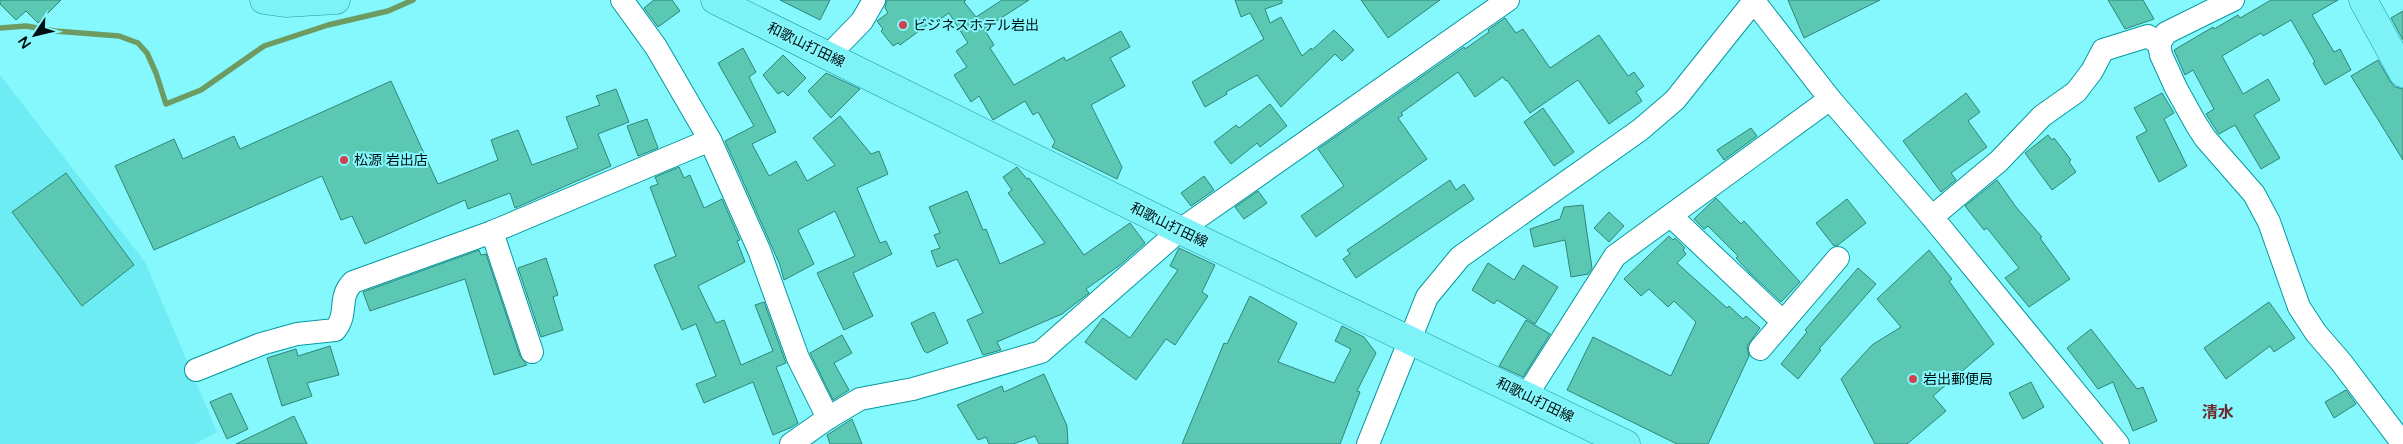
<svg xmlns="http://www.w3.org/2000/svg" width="2403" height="444" font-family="'Varela Round','Noto Sans JP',sans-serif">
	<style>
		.built { fill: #6decf3 }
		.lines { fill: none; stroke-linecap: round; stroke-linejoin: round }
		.stream { stroke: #6d9b62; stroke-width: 5.5 }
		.building { fill: #5bc8b4; stroke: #318577 }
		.minor-casing { stroke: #04999f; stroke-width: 24 }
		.major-casing { stroke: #199da3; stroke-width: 29 }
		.minor { stroke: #fff; stroke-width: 22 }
		.major { stroke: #7df2f7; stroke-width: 28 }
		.poi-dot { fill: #d2414f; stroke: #85f8fd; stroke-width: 2 }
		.labels { text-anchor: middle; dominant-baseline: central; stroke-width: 4; stroke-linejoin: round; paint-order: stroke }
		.poi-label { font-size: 14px; fill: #000f11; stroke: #85f8fd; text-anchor: start }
		.street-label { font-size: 14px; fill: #000f11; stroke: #85f8fd }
		.quarter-label { font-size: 16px; font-weight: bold; fill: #6e282c; stroke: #85f8fd }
	</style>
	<rect width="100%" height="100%" fill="#85f8fd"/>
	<polygon class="built" points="0,75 145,262 217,432 195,444 0,444"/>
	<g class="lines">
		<polyline class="stream" points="0,28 26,26 55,31 119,36 138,43 147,53 156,73 166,104 201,90 264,46 328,25 388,11 413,0"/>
	</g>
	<g class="building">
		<polygon points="0,0 61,0 38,23 26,11 16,20 0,4"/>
		<polygon points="654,0 672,0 680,11 658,27 644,8"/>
		<polygon points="780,0 830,0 820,20"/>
		<polygon points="887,0 966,0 964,2 976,17 1002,0 1029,0 984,29 994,45 990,48 1014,85 1064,57 1066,61 1121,31 1130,47 1110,58 1125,86 1091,105 1122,167 1117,179 1052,147 1055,142 1038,112 1033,115 1025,101 993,120 979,96 971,102 954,75 967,67 956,51 968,43 949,13 940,19 938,17 900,45 898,43 893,46 881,31 883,29 877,21 888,13 885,8"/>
		<polygon points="1235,0 1282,0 1282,3 1265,9 1270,23 1281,17 1302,56 1311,48 1312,50 1334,30 1354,50 1342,61 1335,54 1281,107 1257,75 1226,92 1227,94 1205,107 1192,82 1264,39 1250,13 1241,17"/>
		<polygon points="1361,0 1440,0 1388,38"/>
		<polygon points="1788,0 1880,0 1804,38"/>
		<polygon points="2108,0 2143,0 2154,19 2125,29"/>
		<polygon points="2271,0 2338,0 2312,15 2334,52 2340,49 2351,70 2325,85 2313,63 2315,62 2291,20 2263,36 2261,33 2222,56 2243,94 2268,79 2280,100 2254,115 2280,158 2261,169 2235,125 2219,134 2216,130 2206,114 2214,109 2193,70 2185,75 2174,50 2213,27 2214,29 2238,15 2240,18"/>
		<polygon points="2403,11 2403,40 2391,18"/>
		<polygon points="1505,18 1516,33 1523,29 1550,68 1599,35 1628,76 1634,72 1644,86 1636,92 1642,101 1609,124 1578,80 1530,113 1507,80 1506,81 1503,77 1475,97 1458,72 1401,113 1403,115 1398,118 1427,159 1316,237 1301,216 1344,186 1318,149 1464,47 1465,49 1489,32 1488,30"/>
		<polygon points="743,48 756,72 749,77 776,132 752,144 769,176 796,161 807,181 835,165 813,138 840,116 871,154 879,151 888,174 857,188 880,243 886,241 892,254 853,273 873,316 844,330 817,273 855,256 835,211 798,230 814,264 784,280 780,265 725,141 754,126 718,63"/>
		<polygon points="783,55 806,78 788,96 783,91 778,94 763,75"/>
		<polygon points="2378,60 2390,81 2395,87 2403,89 2403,160 2351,76"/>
		<polygon points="826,73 860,89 831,118 808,91"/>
		<polygon points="391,81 438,184 498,160 491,140 518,130 532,165 578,148 566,117 600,105 596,96 616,89 629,122 598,134 611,166 515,208 510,193 468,209 465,200 365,244 352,216 341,220 322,176 154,250 115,166 174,139 183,159 234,136 240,149"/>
		<polygon points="1966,93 1980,112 1968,121 1987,147 1951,173 1956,180 1941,192 1903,141"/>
		<polygon points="2162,93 2174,113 2164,119 2187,166 2159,182 2136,137 2147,131 2134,108"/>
		<polygon points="1270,104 1287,126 1260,147 1257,143 1231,164 1214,142 1236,125 1239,128"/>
		<polygon points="1543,108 1574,152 1554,166 1524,122"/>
		<polygon points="647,119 658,148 638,156 627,126"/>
		<polygon points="1751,128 1757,136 1724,160 1717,150"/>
		<polygon points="2048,135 2052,140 2054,138 2071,160 2069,162 2076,172 2052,190 2025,153"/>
		<polygon points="679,167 684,178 690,175 704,208 722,199 740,240 737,241 745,262 698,286 716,323 724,320 741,365 773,351 755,305 764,302 786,363 776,367 798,423 792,427 773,435 753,382 704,403 696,384 716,376 696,324 682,330 654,265 676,256 650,187 658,184 655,177"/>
		<polygon points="1017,167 1027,179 1029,178 1084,255 1130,223 1145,243 1120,265 1086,289 1089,293 1062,314 997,342 1001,350 983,355 967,320 983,313 957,259 937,267 931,251 940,248 934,235 940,233 929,207 967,191 983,230 986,229 1000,264 1045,243 1008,193 1012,190 1003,177"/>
		<polygon points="66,173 134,265 82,306 12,212"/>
		<polygon points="1204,176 1214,190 1191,206 1181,193"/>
		<polygon points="1450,180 1456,190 1464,184 1474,199 1356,278 1343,259 1350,254 1347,250"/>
		<polygon points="1997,180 2016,207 2042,237 2040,238 2070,279 2029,307 2005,278 2019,268 1987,228 1984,230 1965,206"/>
		<polygon points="1258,191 1267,203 1244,219 1235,207"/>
		<polygon points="1716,198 1741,224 1744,221 1800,282 1781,302 1751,274 1736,258 1738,256 1708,226 1704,229 1694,219"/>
		<polygon points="1847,199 1866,223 1838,245 1834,246 1816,223"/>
		<polygon points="1583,205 1592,268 1588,274 1571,277 1565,240 1534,247 1530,229 1560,219 1564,207"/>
		<polygon points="1609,212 1624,226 1609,242 1594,228"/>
		<polygon points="1669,236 1673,240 1675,238 1685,248 1683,250 1686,254 1677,263 1727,308 1729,306 1743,319 1746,316 1760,328 1747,346 1749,356 1708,444 1677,444 1567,390 1593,337 1671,376 1696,322 1674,301 1668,307 1649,289 1641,296 1624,279"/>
		<polygon points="1179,248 1215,265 1202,292 1208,296 1175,345 1166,339 1136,380 1085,342 1103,318 1130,338 1178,270 1170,266"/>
		<polygon points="479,250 481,255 486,254 520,356 527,365 494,375 465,279 370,311 363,292"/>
		<polygon points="1929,250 1952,279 1949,281 1994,344 1933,396 1946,411 1907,444 1875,444 1841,379 1872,345 1901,327 1877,299"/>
		<polygon points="546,258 558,295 553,297 563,330 541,337 518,268"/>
		<polygon points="1488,263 1514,280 1523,265 1558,287 1535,324 1497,300 1494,304 1472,290"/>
		<polygon points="1858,268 1876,284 1819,349 1821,350 1798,379 1781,364 1807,332 1805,330"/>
		<polygon points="1250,296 1297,323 1278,362 1334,383 1351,349 1335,341 1342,326 1364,337 1376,353 1357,391 1360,392 1340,444 1182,444 1224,343 1227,344"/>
		<polygon points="2269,302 2295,338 2274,352 2270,346 2226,379 2204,348"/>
		<polygon points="934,312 948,343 927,353 924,351 911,323"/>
		<polygon points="1526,320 1550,334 1523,377 1499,366"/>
		<polygon points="2091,329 2137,389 2143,387 2157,421 2133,431 2113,382 2098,389 2067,348"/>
		<polygon points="842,335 852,353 834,363 849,390 833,400 810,353"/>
		<polygon points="330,346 339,375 307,383 312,396 282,406 267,358 296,349 298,356"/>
		<polygon points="1044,374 1067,426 1068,444 1039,444 1035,436 1013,444 989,444 986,437 978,440 957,405 1002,386 1004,392"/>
		<polygon points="2031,382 2044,407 2023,419 2009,393"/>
		<polygon points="2346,390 2356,404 2334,418 2325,402"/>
		<polygon points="231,393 248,429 227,439 210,402"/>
		<polygon points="294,416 307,444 236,444"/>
		<polygon points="852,419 862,444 830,444 827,435"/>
	</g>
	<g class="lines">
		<defs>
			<g id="minor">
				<polyline points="622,0 656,47 710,140 759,250 798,358 828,418"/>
				<polyline points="1753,0 1830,99 1932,217 2118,444"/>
				<polyline points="2159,44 2161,55 2176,88 2196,124 2205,138 2254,194 2269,222 2299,307 2316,333 2341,362 2403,444"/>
				<polyline points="828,56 862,21 874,0"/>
				<polyline points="1671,216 1783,322"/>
				<polyline points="1932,217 1999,161 2042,116 2076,92 2092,71 2103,50 2148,36 2159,44 2166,33 2233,0"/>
				<polyline points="492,232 532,352"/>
				<polyline points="1760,349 1838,258"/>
				<path d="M196,370L261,344L297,334L335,330C349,313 337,298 353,282L492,232L710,140"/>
				<polyline points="1526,396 1615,256 1830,99"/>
				<polyline points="791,444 828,418 860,399 913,389 1041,352 1180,230 1508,0"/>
				<polyline points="1368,444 1427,297 1460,257 1640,130 1675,100 1754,1"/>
			</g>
			<g id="major">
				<polyline points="264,0 285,3 336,0"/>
				<polyline points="715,0 1180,230 1626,444"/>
				<polyline points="2363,0 2403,73"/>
			</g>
		</defs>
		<use href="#minor" class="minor-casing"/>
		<use href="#major" class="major-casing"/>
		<use href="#minor" class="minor"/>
		<use href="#major" class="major"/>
	</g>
	<g class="poi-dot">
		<circle cx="903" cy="25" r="5"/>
		<circle cx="344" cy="160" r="5"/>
		<circle cx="1913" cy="379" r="5"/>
	</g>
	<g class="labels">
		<g class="poi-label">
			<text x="913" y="25">ビジネスホテル岩出</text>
			<text x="354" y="160">松源 岩出店</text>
			<text x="1923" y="379">岩出郵便局</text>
		</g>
		<g class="street-label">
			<text transform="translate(806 45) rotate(26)">和歌山打田線</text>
			<text transform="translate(1169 225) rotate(26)">和歌山打田線</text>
			<text transform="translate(1535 400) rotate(26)">和歌山打田線</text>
		</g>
		<g class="quarter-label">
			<text x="2218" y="413">清水</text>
		</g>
	</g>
	<g transform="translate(35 35) rotate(235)" stroke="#85f8fd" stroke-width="4" paint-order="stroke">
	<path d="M0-4L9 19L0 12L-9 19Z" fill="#000f11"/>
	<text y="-8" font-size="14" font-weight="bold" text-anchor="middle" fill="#000f11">N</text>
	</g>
</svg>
